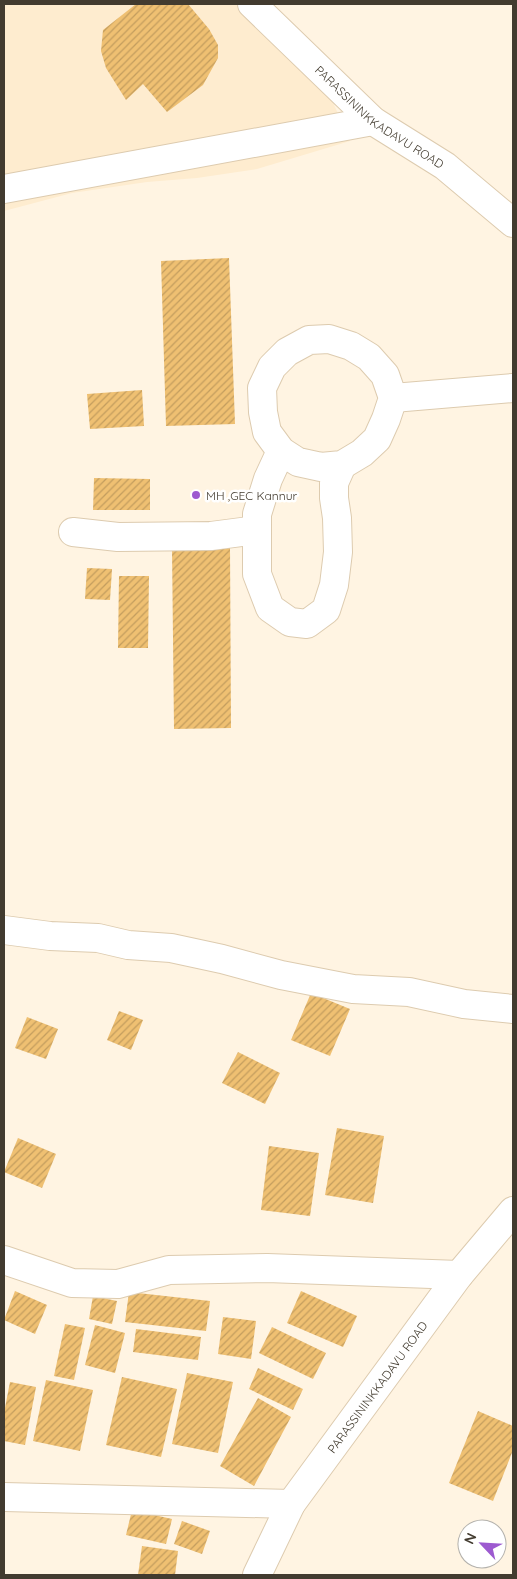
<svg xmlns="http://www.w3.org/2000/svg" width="517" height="1579" font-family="Quicksand,sans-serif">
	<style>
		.built { fill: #feeccf }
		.building { fill: url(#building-hatch) }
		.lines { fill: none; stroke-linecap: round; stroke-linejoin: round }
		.minor-casing { stroke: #ddcbaf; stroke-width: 30 }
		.major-casing { stroke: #ddcbaf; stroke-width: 30 }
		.minor { stroke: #fff; stroke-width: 28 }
		.major { stroke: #fff; stroke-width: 28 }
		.poi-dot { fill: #9d5ad0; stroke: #fff; stroke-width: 2 }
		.labels { text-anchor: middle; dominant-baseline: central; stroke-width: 5; stroke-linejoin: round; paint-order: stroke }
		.street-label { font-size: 12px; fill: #423b2f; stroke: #fff }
		.poi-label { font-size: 12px; fill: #423b2f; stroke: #fff; text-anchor: start }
	</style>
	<defs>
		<pattern id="building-hatch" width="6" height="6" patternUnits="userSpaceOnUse" patternTransform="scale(1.25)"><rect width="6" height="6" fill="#efc072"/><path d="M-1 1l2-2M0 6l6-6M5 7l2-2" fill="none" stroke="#c39d5e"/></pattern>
	</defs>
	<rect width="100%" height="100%" fill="#fff4e2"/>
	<polygon class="built" points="4,4 238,4 262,24 328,91 350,141 257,169 197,178 147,182 72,193 4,211"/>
	<g class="building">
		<polygon points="136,4 188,4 209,29 218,45 218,58 203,85 167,112 143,84 126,100 106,68 101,51 103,30"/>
		<polygon points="229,258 235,424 166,426 161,261"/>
		<polygon points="142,390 144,426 90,429 87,394"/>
		<polygon points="94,478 150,479 150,510 93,510"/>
		<polygon points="172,548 230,548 231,728 174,729"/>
		<polygon points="87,568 112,569 110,600 85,599"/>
		<polygon points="119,576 149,576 148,648 118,648"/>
		<polygon points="311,993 350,1009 330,1056 291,1040"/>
		<polygon points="119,1011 143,1020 131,1050 107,1040"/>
		<polygon points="27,1017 58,1029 46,1059 15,1048"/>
		<polygon points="238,1052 280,1073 265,1104 222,1083"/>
		<polygon points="337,1128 384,1136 373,1203 325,1195"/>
		<polygon points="18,1138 56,1154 42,1188 4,1172"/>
		<polygon points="269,1146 319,1153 310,1216 261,1210"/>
		<polygon points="15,1291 47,1305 35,1334 4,1320"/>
		<polygon points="301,1291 357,1316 343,1347 287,1323"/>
		<polygon points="129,1292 210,1301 206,1331 125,1322"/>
		<polygon points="93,1296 117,1301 112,1324 89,1319"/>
		<polygon points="223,1317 256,1321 251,1359 218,1354"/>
		<polygon points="65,1324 85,1328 74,1380 54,1376"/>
		<polygon points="95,1325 125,1333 115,1373 85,1365"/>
		<polygon points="272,1327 326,1353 313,1379 259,1353"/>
		<polygon points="136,1329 201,1337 198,1360 133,1352"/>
		<polygon points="258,1368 303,1389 293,1410 249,1389"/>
		<polygon points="187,1373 233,1382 218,1453 172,1444"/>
		<polygon points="122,1377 177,1389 161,1457 106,1445"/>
		<polygon points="46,1380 93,1390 80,1451 33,1441"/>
		<polygon points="10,1382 36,1387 25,1445 4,1441 4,1413"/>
		<polygon points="258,1398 291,1417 254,1486 220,1466"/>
		<polygon points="478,1411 513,1426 513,1450 493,1501 449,1483"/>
		<polygon points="132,1510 172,1519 166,1544 126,1535"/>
		<polygon points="182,1521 210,1531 202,1554 174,1544"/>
		<polygon points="142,1546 178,1551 175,1575 138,1575"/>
	</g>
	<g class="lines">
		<defs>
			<g id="minor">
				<polyline points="4,189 373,121"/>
				<polygon points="329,339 351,346 369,357 385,375 393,398 386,419 377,439 362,453 342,465 321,467 298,462 281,451 267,432 263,412 262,388 272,367 287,352 309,340"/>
				<polyline points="393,398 513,388"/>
				<polyline points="281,451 268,479 257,514 257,574 270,608 290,622 307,624 326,610 334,585 338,552 337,518 334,498 334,483 342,465"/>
				<polyline points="73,532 118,537 211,536 257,530"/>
				<polyline points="4,930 50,936 98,938 128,945 171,948 222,959 281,975 353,989 409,992 464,1004 513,1009"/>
				<polyline points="4,1260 72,1283 118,1284 169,1270 267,1268 459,1275"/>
				<polyline points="4,1497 291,1504"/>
			</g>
			<g id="major">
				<path id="s1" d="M252,4L373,121L445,166L513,223"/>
				<path id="s2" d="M257,1575L291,1504L459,1275L513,1211"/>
			</g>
		</defs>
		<use href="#minor" class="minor-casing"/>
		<use href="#major" class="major-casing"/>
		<use href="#minor" class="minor"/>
		<use href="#major" class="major"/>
	</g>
	<circle class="poi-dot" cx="196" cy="495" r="5"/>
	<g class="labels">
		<g class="street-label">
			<text stroke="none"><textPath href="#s1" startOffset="171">PARASSININKKADAVU ROAD</textPath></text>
			<text stroke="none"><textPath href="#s2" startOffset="224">PARASSININKKADAVU ROAD</textPath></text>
		</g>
		<g class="poi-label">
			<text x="206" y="495">MH ,GEC Kannur</text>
		</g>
	</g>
	<rect width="517" height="1579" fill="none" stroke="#423b2f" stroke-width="10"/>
	<g transform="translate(482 1544) rotate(295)"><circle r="24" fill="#ffffff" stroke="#b3b1ac"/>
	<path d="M0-4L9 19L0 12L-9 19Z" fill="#9d5ad0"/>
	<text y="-8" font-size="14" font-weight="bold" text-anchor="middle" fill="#423b2f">N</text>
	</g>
</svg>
